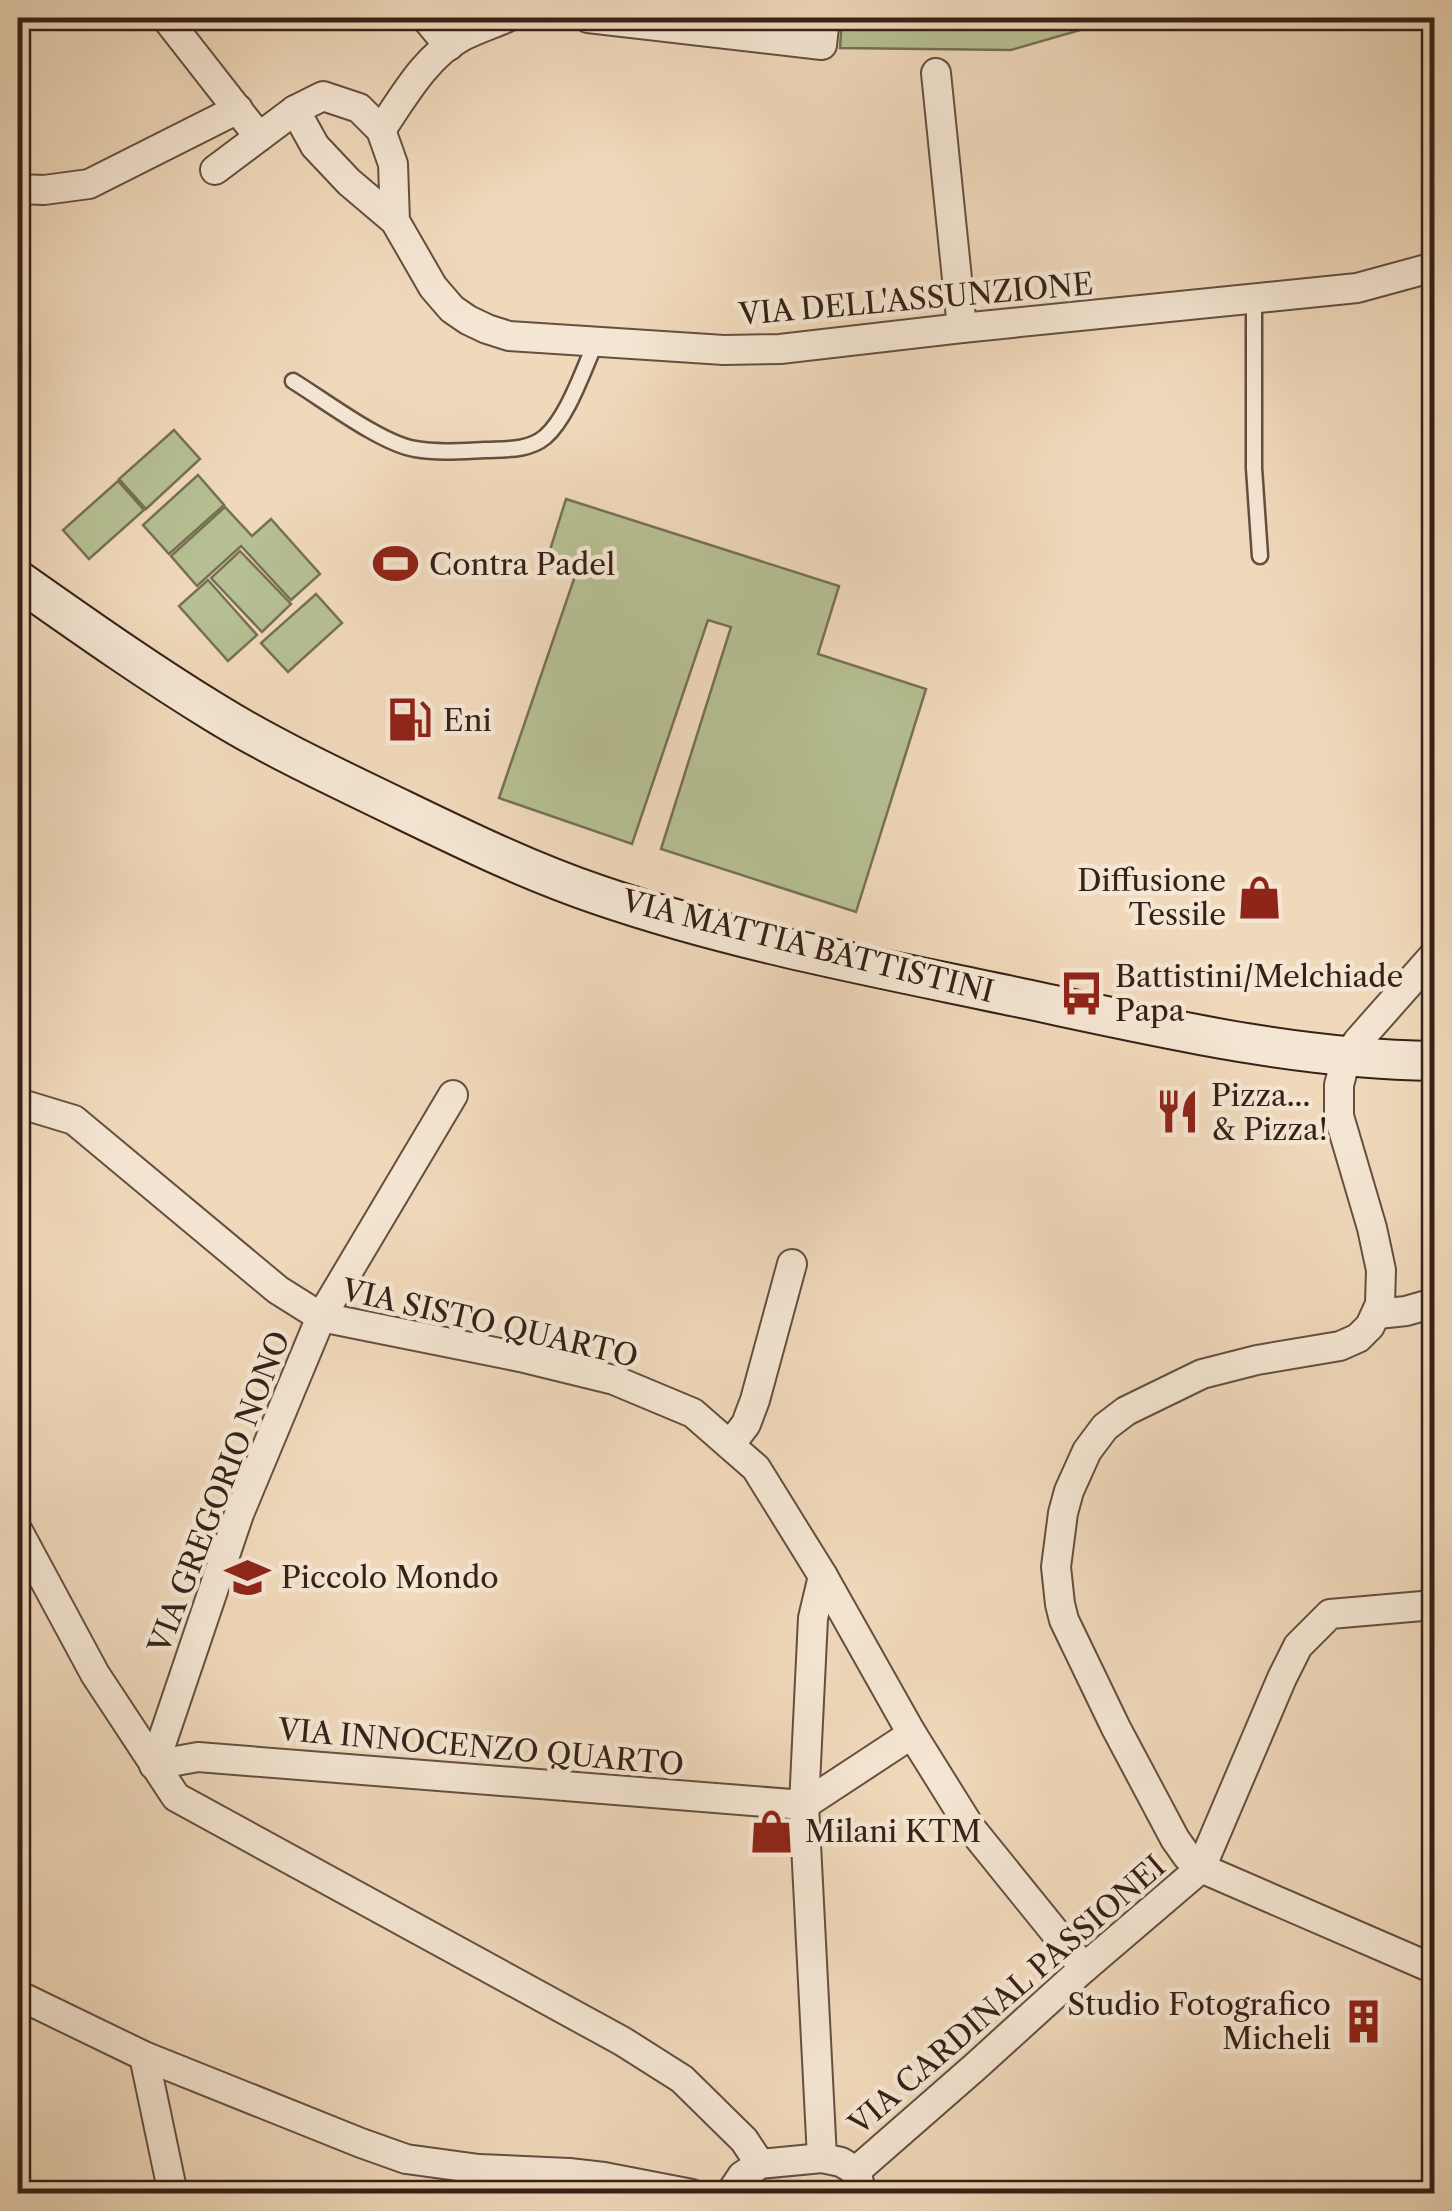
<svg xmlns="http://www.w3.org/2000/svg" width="1452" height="2211" font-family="'Libre Caslon Text',serif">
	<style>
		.green { fill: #b6c093; stroke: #767055; stroke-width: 2.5 }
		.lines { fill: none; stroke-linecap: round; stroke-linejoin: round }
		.service-casing { stroke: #644f40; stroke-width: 19 }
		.minor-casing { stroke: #644f40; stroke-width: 32 }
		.secondary-casing { stroke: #362117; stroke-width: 42 }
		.service { stroke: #f5e6d3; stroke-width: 14 }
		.minor { stroke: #f5e6d3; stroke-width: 28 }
		.secondary { stroke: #f5e6d3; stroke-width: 38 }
		.labels { text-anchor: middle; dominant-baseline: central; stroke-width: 9; stroke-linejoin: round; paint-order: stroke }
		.street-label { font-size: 30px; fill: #362117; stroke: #f5e6d3 }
		.poi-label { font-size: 30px; fill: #362117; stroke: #f5e6d3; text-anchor: start }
	</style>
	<rect width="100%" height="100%" fill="#f0d9bb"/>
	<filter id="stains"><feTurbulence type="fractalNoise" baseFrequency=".002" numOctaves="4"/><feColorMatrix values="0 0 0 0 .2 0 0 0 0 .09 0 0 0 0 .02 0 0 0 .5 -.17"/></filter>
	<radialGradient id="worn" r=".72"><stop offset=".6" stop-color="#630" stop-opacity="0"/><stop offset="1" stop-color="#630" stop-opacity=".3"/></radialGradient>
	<g class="green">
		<polygon points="842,18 1088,18 1091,27 1011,50 840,48"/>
		<polygon points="174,430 200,459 146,509 119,479"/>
		<polygon points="198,475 224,505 169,554 143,525"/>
		<polygon points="118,481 144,510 89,559 63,530"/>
		<polygon points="566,499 839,586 818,654 926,689 856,912 661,849 731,627 708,620 632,844 499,798 575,576 545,566"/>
		<polygon points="225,507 252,536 271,519 320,574 291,600 241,546 197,586 171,556"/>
		<polygon points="240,551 291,604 262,632 211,578"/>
		<polygon points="208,580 257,635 228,661 179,606"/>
		<polygon points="316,594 342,623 288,672 261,643"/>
	</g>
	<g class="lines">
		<defs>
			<g id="service">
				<polyline points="1254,299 1254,468 1260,556"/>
				<path d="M293,381C324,400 382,444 415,449C438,453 462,451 485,450C505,449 528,451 545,437C568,417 583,370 596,342"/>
			</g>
			<g id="minor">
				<polyline points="166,18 259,137"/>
				<polyline points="426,18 449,46"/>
				<polyline points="588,18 822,45 825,18"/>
				<polyline points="936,73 962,328"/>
				<path d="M381,130C404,96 426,56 463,36C477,29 492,24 506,18"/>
				<polyline points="215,170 295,110"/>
				<polyline points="18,189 44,190 89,184 238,109"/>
				<polyline points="395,221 349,182 315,146 295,110 323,96 359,108 381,130 393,164 395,221 433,287 452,309 468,320 487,329 509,336 724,350 780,349 962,328 1357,288 1434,267"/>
				<polyline points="1434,955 1358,1041 1346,1058 1339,1085 1339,1116 1372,1228 1381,1270 1380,1304 1370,1326 1358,1338 1340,1346 1257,1360 1202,1374 1126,1411 1105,1427 1087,1451 1069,1491 1063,1513 1056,1567 1060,1604 1064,1620 1116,1728 1175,1839 1187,1856 1201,1868 1434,1969"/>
				<polyline points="18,1103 74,1120 278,1290 321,1317 520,1357 614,1380 693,1413 756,1468 823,1576 912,1734 970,1827 1084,1968"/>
				<polyline points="1378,1314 1406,1311 1434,1303"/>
				<polyline points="730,1445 746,1424 755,1400 792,1264"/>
				<polyline points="18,1531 95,1674 176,1797 622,2041 682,2079 744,2140 760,2164"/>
				<polyline points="154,1765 239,1514 321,1317 453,1095"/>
				<polyline points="154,1765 198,1757 804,1805"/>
				<polyline points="804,1805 912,1734"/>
				<polyline points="18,1995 144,2056 361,2143 406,2159 479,2169 569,2173 604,2177 692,2194"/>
				<polyline points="144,2056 173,2194"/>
				<polyline points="822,2158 804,1805 813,1618 823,1576"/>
				<polyline points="856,2171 975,2067 1084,1968 1201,1868 1282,1678 1298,1646 1330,1614 1434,1605"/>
				<polyline points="730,2194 742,2176 760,2164 822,2158 841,2162 856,2171 862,2194"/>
			</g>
			<path id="secondary" d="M18,580C82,625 147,671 214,712C274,749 339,779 403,810C467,841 531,872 599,895C736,942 880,968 1021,998C1158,1027 1293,1059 1434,1061"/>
		</defs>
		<use href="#service" class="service-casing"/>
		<use href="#minor" class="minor-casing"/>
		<use href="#secondary" class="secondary-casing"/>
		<use href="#service" class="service"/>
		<use href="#minor" class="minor"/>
		<use href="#secondary" class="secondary"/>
	</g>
	<defs>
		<symbol id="stadium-bare" viewBox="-9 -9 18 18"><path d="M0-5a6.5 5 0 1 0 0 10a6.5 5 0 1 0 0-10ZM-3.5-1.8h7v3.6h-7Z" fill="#8f2418" stroke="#f5e6d3" stroke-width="2.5" paint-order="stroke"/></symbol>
		<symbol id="fuel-bare" viewBox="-9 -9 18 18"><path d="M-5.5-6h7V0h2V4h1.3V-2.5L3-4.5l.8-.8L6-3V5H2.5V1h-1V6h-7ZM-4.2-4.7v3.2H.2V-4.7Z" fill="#8f2418" stroke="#f5e6d3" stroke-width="2.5" paint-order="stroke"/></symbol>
		<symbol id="shop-bare" viewBox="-9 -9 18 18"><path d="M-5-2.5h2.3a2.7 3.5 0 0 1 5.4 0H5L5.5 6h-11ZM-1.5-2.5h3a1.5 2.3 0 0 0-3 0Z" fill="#8f2418" stroke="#f5e6d3" stroke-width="2.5" paint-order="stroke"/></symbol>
		<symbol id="bus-bare" viewBox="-9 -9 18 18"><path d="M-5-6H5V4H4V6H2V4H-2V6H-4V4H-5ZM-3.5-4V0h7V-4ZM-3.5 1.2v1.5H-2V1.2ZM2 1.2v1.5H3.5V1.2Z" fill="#8f2418" stroke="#f5e6d3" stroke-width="2.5" paint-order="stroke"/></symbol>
		<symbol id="restaurant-bare" viewBox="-9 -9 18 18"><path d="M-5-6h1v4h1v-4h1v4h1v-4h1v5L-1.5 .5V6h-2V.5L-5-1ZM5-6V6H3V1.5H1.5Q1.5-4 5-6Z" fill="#8f2418" stroke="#f5e6d3" stroke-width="2.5" paint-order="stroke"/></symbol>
		<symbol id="school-bare" viewBox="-9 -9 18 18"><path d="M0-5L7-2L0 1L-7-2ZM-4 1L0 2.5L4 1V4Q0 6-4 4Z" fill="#8f2418" stroke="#f5e6d3" stroke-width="2.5" paint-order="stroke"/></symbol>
		<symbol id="building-bare" viewBox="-9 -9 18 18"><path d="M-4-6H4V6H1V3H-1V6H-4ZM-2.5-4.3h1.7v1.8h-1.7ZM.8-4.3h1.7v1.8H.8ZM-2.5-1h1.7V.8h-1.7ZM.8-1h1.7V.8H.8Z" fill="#8f2418" stroke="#f5e6d3" stroke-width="2.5" paint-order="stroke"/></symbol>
	</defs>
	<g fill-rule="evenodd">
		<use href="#stadium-bare" x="364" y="532" width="63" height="63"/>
		<use href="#fuel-bare" x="378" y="688" width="63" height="63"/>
		<use href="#shop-bare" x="1228" y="866" width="63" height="63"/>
		<use href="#bus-bare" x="1050" y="962" width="63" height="63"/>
		<use href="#restaurant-bare" x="1146" y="1080" width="63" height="63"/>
		<use href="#school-bare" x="216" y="1546" width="63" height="63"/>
		<use href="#shop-bare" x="740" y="1800" width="63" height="63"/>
		<use href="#building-bare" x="1332" y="1990" width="63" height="63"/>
	</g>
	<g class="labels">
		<g class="street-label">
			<text transform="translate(916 299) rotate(-5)">VIA DELL'ASSUNZIONE</text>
			<text transform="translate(808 946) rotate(14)">VIA MATTIA BATTISTINI</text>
			<text transform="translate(490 1323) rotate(13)">VIA SISTO QUARTO</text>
			<text transform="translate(219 1492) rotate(-69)">VIA GREGORIO NONO</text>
			<text transform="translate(481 1747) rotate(5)">VIA INNOCENZO QUARTO</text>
			<text transform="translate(1007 1995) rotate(-41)">VIA CARDINAL PASSIONEI</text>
		</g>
		<g class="poi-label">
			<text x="429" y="564">Contra Padel</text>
			<text x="443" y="720">Eni</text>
			<text x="1226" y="880" text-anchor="end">Diffusione<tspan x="1226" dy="34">Tessile</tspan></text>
			<text x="1115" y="976">Battistini/Melchiade<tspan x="1115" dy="34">Papa</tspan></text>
			<text x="1211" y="1095">Pizza...<tspan x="1211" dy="34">&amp; Pizza!</tspan></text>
			<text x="281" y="1577">Piccolo Mondo</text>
			<text x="805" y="1831">Milani KTM</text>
			<text x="1331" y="2004" text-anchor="end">Studio Fotografico<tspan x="1331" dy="34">Micheli</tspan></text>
		</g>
	</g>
	<rect width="1452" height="2211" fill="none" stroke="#f0d9bb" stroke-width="60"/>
	<rect x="20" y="20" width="1412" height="2171" fill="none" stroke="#362117" stroke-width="5"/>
	<rect x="30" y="30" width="1392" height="2151" fill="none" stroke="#362117" stroke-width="2.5"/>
	<rect width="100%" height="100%" filter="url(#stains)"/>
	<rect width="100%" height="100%" fill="url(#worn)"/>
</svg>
